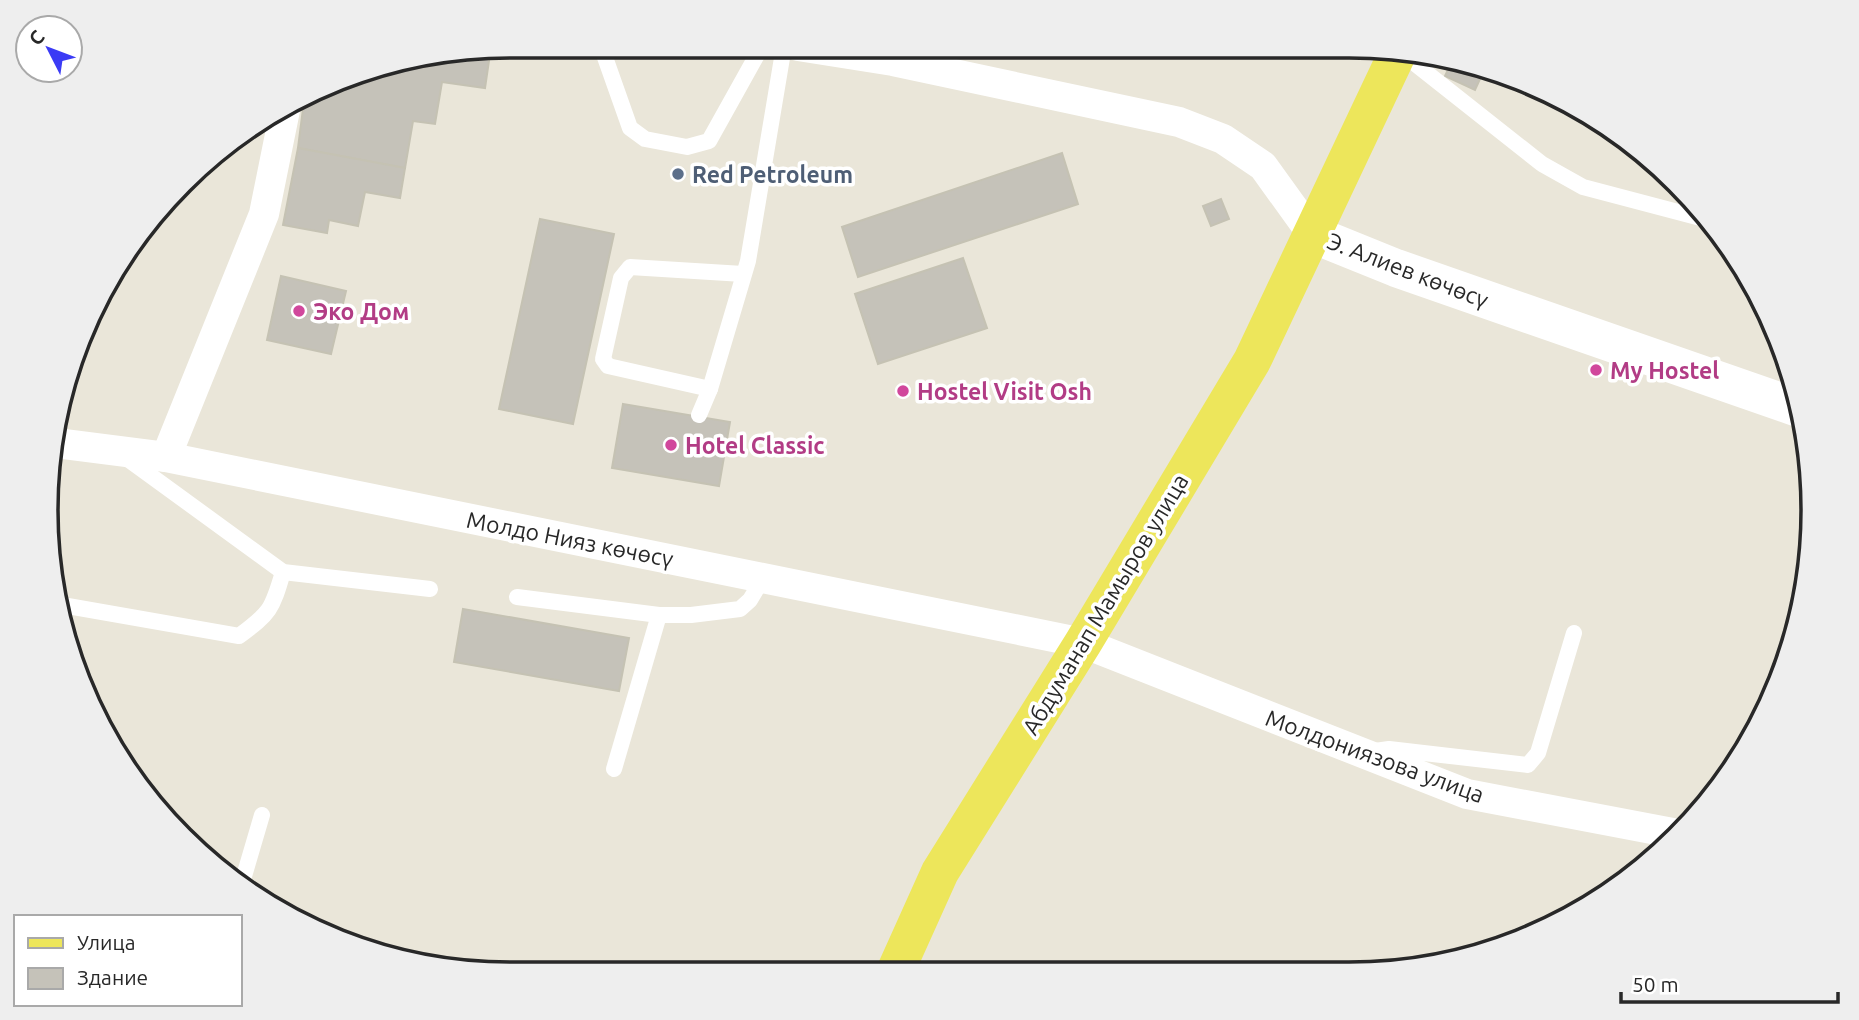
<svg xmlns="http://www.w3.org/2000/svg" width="1859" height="1020" font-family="Ubuntu,sans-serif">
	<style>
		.building { fill: #c5c2b9; stroke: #c5c2b3; stroke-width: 2 }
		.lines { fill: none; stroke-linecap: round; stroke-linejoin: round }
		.lane { stroke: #fff; stroke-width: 16 }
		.street { stroke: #fff; stroke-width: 30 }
		.secondary { stroke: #fff; stroke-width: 38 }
		.primary { stroke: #ede65b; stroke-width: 38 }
		.service-dot { fill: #5c6f8a; stroke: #fff; stroke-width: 2.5 }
		.hotel-dot { fill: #d1479c; stroke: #fff; stroke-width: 2.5 }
		.labels { text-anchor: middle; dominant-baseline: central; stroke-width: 7; stroke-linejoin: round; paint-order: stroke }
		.service-label { font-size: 23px; font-weight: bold; fill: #4e5e75; stroke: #fff; text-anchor: start }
		.street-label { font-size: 23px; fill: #282828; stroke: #fff }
		.hotel-label { font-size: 23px; font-weight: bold; fill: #b23c85; stroke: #fff; text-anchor: start }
		.rim { fill: none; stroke: #282828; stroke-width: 3.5 }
	</style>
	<rect width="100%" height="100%" fill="#eae6d9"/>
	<g class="building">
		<polygon points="472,52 490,54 485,88 442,82 435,124 413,121 405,168 298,148 304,101 360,70"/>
		<polygon points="1453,59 1470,61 1485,68 1475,90 1445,76"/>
		<polygon points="298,148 405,168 400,198 365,192 358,226 329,220 327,233 283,225"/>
		<polygon points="1062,153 1078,204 858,277 842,227"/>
		<polygon points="1221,199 1229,219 1211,226 1203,206"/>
		<polygon points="540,219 614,234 573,424 499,409"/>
		<polygon points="963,258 987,328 878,364 855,294"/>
		<polygon points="281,276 346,291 331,354 267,340"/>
		<polygon points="623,404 730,422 719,486 612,468"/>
		<polygon points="463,609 629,638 619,691 454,662"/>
	</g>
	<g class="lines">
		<g class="lane">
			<polyline points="601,46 630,128 645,139 687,147 709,141 762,46"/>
			<polyline points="1399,51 1542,164 1583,187 1712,221"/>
			<polyline points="710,389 608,366 603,359 621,278 630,267 743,274"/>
			<polyline points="699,415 710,389 748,261 784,46"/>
			<polyline points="125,457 283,572 430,589"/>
			<polyline points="517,597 659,615 691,615 740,609 750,600 763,578"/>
			<path d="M62,605L239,636C270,613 272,610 283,572"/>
			<polyline points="1375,751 1389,749 1528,765 1538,753 1574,633"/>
			<polyline points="614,769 659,615"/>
			<polyline points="242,883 262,815"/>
		</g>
		<g class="street">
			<polyline points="798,46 893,61 1179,122 1223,139 1263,166 1312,234"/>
			<polyline points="56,443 166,457 1083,643 1467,794 1678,834"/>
			<polyline points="166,457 264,214 285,110"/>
		</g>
		<polyline class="secondary" points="1312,234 1396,268 1801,409"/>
		<polyline class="primary" points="895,972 940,872 1083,643 1252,361 1399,50"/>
	</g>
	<circle class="service-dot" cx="678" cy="174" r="7"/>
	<g class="hotel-dot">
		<circle cx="299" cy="311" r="7"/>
		<circle cx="1596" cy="370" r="7"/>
		<circle cx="903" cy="391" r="7"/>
		<circle cx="671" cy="445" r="7"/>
	</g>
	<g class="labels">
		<g class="service-label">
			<text x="692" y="174">Red Petroleum</text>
		</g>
		<g class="street-label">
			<text transform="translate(1408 270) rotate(21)">Э. Алиев көчөсү</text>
			<text transform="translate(570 539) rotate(11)">Молдо Нияз көчөсү</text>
			<text transform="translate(1105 604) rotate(-59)">Абдуманап Мамыров улица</text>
			<text transform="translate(1375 756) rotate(20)">Молдониязова улица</text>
		</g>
		<g class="hotel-label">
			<text x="313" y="311">Эко Дом</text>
			<text x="1610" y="370">My Hostel</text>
			<text x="917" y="391">Hostel Visit Osh</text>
			<text x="685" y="445">Hotel Classic</text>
		</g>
	</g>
	<path d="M0 0H1859V1020H0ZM510 58H1349A452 452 0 0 1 1801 510V510A452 452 0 0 1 1349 962H510A452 452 0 0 1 58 510V510A452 452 0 0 1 510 58Z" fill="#eee" fill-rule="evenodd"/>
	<path class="rim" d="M510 58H1349A452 452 0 0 1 1801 510V510A452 452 0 0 1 1349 962H510A452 452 0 0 1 58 510V510A452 452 0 0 1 510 58Z"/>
	<rect x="14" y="915" width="228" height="91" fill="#ffffff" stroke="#a9a9a9" stroke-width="2"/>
	<rect x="28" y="938" width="35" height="10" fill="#ede65b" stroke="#a9a9a9" stroke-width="2"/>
	<text x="77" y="950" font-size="21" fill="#282828">Улица</text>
	<rect x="28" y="968" width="35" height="21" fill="#c5c2b9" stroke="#a9a9a9" stroke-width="2"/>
	<text x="77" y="985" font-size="21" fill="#282828">Здание</text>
	<g transform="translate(49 49) rotate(312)"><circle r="33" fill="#ffffff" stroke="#a9a9a9" stroke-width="2"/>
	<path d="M0-5L12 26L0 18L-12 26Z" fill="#3b3bf5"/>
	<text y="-10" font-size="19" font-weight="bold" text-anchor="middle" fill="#282828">С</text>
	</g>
	<path d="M1621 992v10h217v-10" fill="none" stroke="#282828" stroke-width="3.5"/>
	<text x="1632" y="992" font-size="21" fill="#282828" stroke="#ffffff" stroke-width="5" paint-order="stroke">50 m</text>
</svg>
